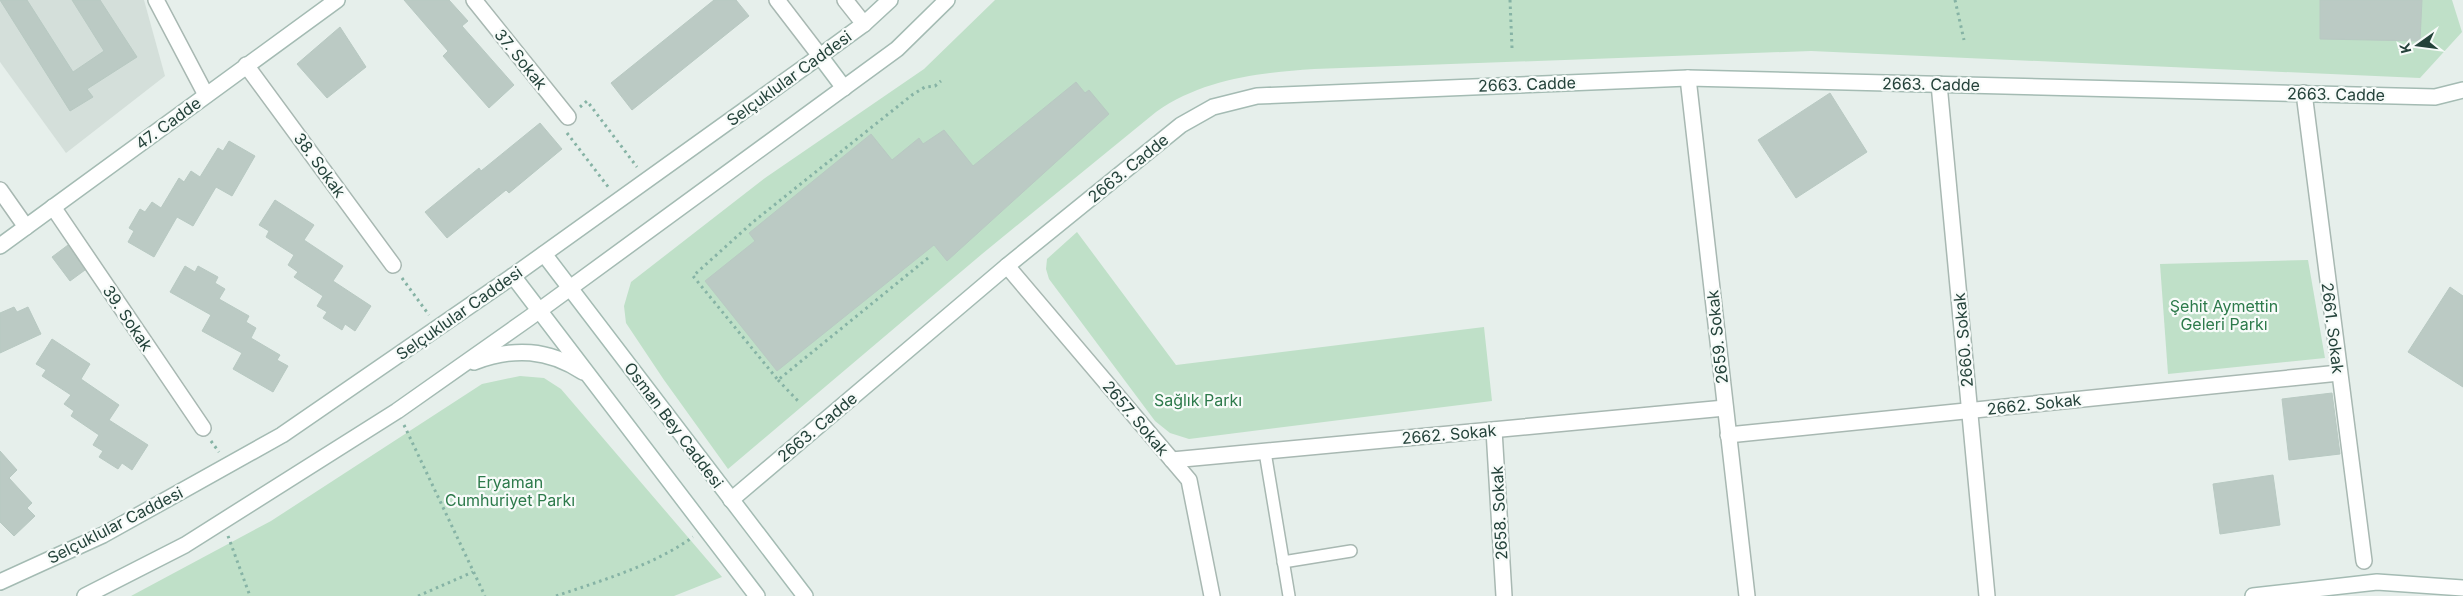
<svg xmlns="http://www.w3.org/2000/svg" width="2463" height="596" font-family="Inter,sans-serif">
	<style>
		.built { fill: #d4dfda }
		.green { fill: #bfe0c8 }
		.building { fill: #bbcac4; stroke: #b8c9c2 }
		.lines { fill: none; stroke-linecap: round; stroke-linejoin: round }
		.lane-casing { stroke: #a8b8b2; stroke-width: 14 }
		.street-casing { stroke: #a8b8b2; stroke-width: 18 }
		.secondary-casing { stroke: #a4bbb3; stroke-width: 18 }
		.path { stroke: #86b3a5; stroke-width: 3; stroke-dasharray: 2.5 4; stroke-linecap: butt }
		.lane { stroke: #fff; stroke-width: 11 }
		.street { stroke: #fff; stroke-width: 15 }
		.secondary { stroke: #fff; stroke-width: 15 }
		.labels { text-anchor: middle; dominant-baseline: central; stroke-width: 4.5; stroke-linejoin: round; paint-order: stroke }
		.street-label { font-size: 16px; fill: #24423a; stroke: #f7fbf9 }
		.park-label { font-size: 16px; fill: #2d7a4b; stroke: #f7fbf9 }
	</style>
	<rect width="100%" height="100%" fill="#e6efeb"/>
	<polygon class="built" points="0,0 144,0 165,76 66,153 0,62"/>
	<g class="green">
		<path d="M995,0H2452L2462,32L2420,78L1811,51L1314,69C1259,73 1203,79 1156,112L982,254L728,469L664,380L626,323L624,306L631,282L765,178L924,69Z"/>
		<polygon points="1077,232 1176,365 1484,327 1492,401 1189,439 1170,433 1155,421 1049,279 1046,269 1047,259"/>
		<polygon points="2308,260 2325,358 2168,374 2160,264"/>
		<polygon points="520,376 544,378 561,389 722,577 674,596 131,596 271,521 482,384"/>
	</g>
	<g class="building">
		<polygon points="0,0 27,0 73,72 104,51 72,0 100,0 137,57 87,89 93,97 70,111"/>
		<polygon points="404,0 449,0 468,21 462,26 514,85 489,108 443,56 448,51"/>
		<polygon points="714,0 736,0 749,16 632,110 611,83"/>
		<polygon points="2320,0 2422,0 2420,41 2320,39"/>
		<polygon points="340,27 366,67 327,98 297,64"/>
		<polygon points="1076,82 1085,93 1089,90 1109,114 947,261 934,245 777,371 705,281 755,241 749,233 871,134 892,160 919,138 923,144 944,130 973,166"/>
		<polygon points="1830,93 1867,152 1796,198 1758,140"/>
		<polygon points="540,123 562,149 509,193 506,190 447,238 425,212 479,168 481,171"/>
		<polygon points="229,141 255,156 232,196 216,187 193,226 177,217 154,257 128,242 134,231 129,228 140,209 145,212 152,202 161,208 179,178 184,182 191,171 200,177 218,148 223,151"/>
		<polygon points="275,200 314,225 304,240 343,266 333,281 371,306 355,331 345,324 342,330 323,318 327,312 317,306 323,296 294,277 298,272 288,265 294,255 266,237 269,231 259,225"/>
		<polygon points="68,245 85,270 70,281 52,257"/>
		<polygon points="185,266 195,272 198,266 218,277 215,283 225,289 219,299 249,316 246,322 256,328 251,338 280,355 277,360 288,366 273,392 233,369 242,353 202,331 211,315 170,292"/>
		<polygon points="2450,287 2463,296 2463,387 2408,352"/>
		<polygon points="14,307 17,312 28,307 41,334 0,353 0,313"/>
		<polygon points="52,339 90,364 81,379 119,405 109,420 148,445 132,470 122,463 118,469 99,457 103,451 93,445 99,435 71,416 74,411 64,404 71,395 42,376 46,370 36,364"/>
		<polygon points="2332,393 2340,454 2289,460 2282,399"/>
		<polygon points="0,451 17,470 9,478 32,503 27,508 35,516 14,536 0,522"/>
		<polygon points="2273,475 2280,525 2220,534 2213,484"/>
	</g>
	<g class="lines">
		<defs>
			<g id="lane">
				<polyline points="1265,452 1289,596"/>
				<polyline points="1283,562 1351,551"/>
			</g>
			<g id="street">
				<polyline points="156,0 206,95"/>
				<polyline points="474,0 568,117"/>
				<polyline points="777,0 820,56"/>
				<polyline points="845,0 864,24"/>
				<polyline points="246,65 393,265"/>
				<polyline points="1688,78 1747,596"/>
				<polyline points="1939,84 1987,596"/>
				<polyline points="2304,93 2364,561"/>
				<polyline points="0,190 26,227"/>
				<polyline points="53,207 203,428"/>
				<polyline points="1007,266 1189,480 1212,596"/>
				<polyline points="1494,430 1504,596"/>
				<polyline points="1728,435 2339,373"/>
				<polyline points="1172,460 1725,408"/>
			</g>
			<g id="secondary">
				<polyline points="820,56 844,88"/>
				<polyline points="0,246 337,0"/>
				<polyline points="544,254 805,596"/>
				<polyline points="513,276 757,596"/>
				<path d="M474,362C514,347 548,349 583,372"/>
				<polyline points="731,500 1007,266 1181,125 1213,107 1257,96 1688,78 2435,97 2463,90"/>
				<polyline points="0,582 103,535 282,435 513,276 820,56 864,24 890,0"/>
				<polyline points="85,596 185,545 397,411 529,318 897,49 947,0"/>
				<polyline points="2253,596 2377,582 2463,588"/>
			</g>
		</defs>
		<use href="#lane" class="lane-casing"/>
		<use href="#street" class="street-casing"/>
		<use href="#secondary" class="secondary-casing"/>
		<g class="path">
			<polyline points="1510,0 1512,48"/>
			<polyline points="1955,0 1964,40"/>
			<polyline points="580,107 587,101 637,167"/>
			<polyline points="567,133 609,188"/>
			<polyline points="928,258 778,380 693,276 753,222 912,95 925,87 935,86 941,81"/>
			<polyline points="402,278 429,315"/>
			<polyline points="778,380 798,401"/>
			<polyline points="404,425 485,596"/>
			<polyline points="211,441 219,452"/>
			<polyline points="228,536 250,596"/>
			<polyline points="418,596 473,572"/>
			<path d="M556,596C603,580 652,566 693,537"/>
		</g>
		<use href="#lane" class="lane"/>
		<use href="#street" class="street"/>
		<use href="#secondary" class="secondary"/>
	</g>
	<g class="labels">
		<g class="street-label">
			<text transform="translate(521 59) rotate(51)">37. Sokak</text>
			<text transform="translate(789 78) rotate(-36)">Selçuklular Caddesi</text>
			<text transform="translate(1527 84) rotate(-2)">2663. Cadde</text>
			<text transform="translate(1931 84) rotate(1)">2663. Cadde</text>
			<text transform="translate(2336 94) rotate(1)">2663. Cadde</text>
			<text transform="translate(168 123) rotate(-36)">47. Cadde</text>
			<text transform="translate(320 165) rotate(54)">38. Sokak</text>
			<text transform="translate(1128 168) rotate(-39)">2663. Cadde</text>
			<text transform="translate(459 313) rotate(-35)">Selçuklular Caddesi</text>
			<text transform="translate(128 318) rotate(56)">39. Sokak</text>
			<text transform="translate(2333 328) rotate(83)">2661. Sokak</text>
			<text transform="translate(1717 337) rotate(-96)">2659. Sokak</text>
			<text transform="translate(1963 340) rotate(-95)">2660. Sokak</text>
			<text transform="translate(2034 404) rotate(-6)">2662. Sokak</text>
			<text transform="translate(1136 418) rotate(50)">2657. Sokak</text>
			<text transform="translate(674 425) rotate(53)">Osman Bey Caddesi</text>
			<text transform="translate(817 427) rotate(-40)">2663. Cadde</text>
			<text transform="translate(1449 434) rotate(-5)">2662. Sokak</text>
			<text transform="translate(1499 513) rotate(-93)">2658. Sokak</text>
			<text transform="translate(115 525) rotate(-27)">Selçuklular Caddesi</text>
		</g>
		<g class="park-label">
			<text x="2224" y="306">Şehit Aymettin<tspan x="2224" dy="18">Geleri Parkı</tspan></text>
			<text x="1198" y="400">Sağlık Parkı</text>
			<text x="510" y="482">Eryaman<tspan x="510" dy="18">Cumhuriyet Parkı</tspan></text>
		</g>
	</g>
	<g transform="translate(2418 45) rotate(256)" stroke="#f7fbf9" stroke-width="4" paint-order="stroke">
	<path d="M0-4L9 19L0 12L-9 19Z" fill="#24423a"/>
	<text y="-8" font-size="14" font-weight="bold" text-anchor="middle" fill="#24423a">K</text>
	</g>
</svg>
